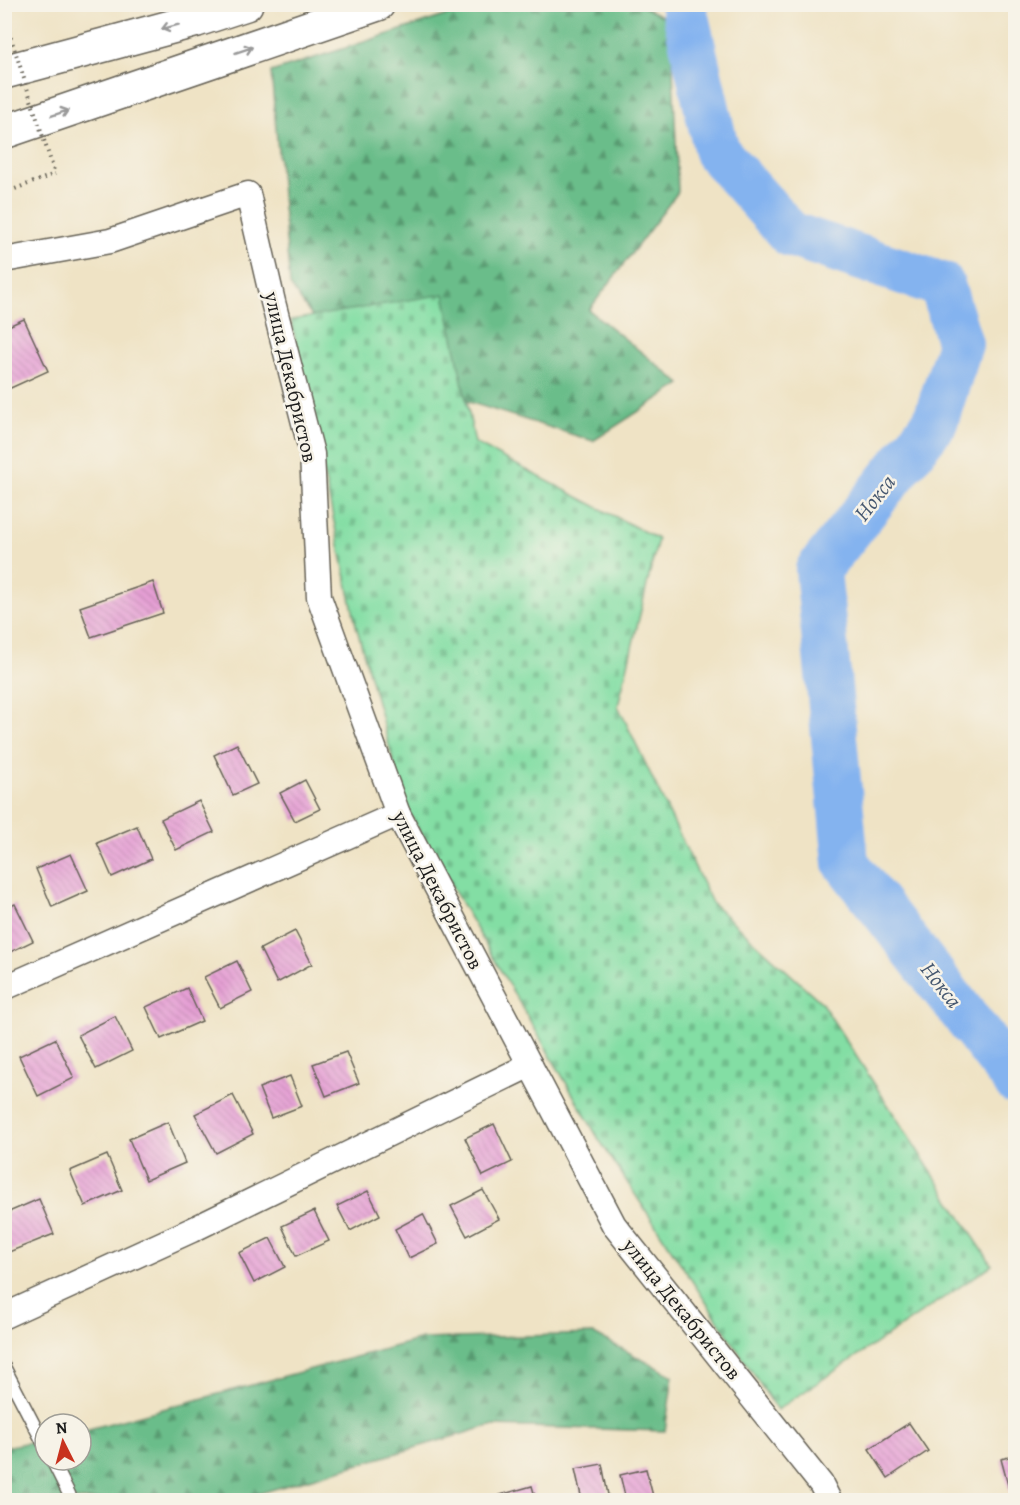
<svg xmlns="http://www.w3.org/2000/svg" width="1020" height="1505" font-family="Alegreya,serif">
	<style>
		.forest { fill: url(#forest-firs); stroke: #436c53; stroke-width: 1.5 }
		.cemetery { fill: url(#cemetery-stones); stroke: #507d60; stroke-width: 1.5 }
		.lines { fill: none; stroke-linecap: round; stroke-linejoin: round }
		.river { stroke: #84b3ef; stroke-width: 46 }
		.building { fill: url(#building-back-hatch) }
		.service-casing { stroke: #666257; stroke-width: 15 }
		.minor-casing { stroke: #666257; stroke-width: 27 }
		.secondary-casing { stroke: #666257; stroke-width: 36 }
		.path { stroke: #666257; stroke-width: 4; stroke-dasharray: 1.5 4.5; stroke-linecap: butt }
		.service { stroke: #fff; stroke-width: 12 }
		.minor { stroke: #fff; stroke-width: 24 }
		.secondary { stroke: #fff; stroke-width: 33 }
		.path-bridge { stroke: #666257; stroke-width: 4; stroke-dasharray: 1.5 4.5; stroke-linecap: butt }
		.oneway { stroke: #999 }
		.labels { text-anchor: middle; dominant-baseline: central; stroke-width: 5; stroke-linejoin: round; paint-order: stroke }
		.street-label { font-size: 21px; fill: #1c1c1c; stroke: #f7f3e8 }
		.water-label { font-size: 22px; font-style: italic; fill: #465870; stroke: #f7f3e8 }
	</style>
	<defs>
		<pattern id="forest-firs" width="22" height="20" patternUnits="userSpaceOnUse" patternTransform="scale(1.5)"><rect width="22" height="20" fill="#6abd8a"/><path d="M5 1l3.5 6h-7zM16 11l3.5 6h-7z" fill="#569970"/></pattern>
		<pattern id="cemetery-stones" width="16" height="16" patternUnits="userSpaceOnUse" patternTransform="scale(1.5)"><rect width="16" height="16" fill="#83dea4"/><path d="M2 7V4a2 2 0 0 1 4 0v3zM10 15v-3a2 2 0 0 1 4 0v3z" fill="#71be8d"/></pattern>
		<pattern id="building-back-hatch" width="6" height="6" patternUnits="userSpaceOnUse" patternTransform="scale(1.5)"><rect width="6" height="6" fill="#e59fd4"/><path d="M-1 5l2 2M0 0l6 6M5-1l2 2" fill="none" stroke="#c488b5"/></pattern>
	</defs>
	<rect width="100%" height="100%" fill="#f7f3e8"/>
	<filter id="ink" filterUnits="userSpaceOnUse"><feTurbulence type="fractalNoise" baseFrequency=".0167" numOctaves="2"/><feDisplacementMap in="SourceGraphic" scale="12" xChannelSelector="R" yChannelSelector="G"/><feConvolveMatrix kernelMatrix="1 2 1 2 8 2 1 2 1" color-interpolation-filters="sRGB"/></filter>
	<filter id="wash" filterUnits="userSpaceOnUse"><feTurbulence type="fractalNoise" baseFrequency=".008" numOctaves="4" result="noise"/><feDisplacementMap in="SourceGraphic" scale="24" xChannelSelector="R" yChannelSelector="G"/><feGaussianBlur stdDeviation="1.35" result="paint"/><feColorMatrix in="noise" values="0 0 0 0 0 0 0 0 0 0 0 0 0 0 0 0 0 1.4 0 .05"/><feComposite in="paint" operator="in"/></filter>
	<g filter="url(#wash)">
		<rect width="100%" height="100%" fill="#efe3c5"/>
		<g class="forest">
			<polygon points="478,5 640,5 671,21 678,192 589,310 681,384 593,441 424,388 365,393 290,285 271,72"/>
			<polygon points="594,1334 673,1376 665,1431 489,1426 237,1500 5,1500 5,1447 45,1439 45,1460 81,1460 81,1431 422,1339"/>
		</g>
		<polygon class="cemetery" points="444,294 475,443 658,539 618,706 712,903 821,1002 992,1265 777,1410 600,1141 406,808 356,625 291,320"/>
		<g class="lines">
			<polyline class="river" points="683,4 717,152 790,234 942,285 960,344 935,422 818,570 846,863 1016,1082"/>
		</g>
		<g id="blocks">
			<g class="building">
				<polygon points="24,319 48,371 4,391 4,328"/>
				<polygon points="153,582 163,613 91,637 80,607"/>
				<polygon points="237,744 257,784 233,795 214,755"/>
				<polygon points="305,780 320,809 295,821 280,793"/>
				<polygon points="199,801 214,832 176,850 161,819"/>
				<polygon points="137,826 151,859 112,877 97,843"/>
				<polygon points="71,854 88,891 52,907 36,869"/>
				<polygon points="15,904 33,941 4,955 4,909"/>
				<polygon points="295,931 312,964 277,983 260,949"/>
				<polygon points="237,961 252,992 220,1008 204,977"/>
				<polygon points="187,988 202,1021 161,1039 146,1007"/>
				<polygon points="115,1016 132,1051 96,1069 78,1035"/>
				<polygon points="55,1039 74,1078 38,1096 19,1056"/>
				<polygon points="346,1052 359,1083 326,1096 313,1064"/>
				<polygon points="290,1076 302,1106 271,1118 259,1088"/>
				<polygon points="233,1095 253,1134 216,1153 195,1114"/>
				<polygon points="168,1122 185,1163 146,1180 129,1139"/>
				<polygon points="494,1124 512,1162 483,1176 465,1138"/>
				<polygon points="107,1155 122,1190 85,1206 70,1171"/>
				<polygon points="483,1190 499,1219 467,1236 451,1206"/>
				<polygon points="368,1191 380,1215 350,1231 337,1206"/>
				<polygon points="39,1199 54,1234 4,1254 4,1214"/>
				<polygon points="314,1211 329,1241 296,1256 282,1226"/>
				<polygon points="423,1214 438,1244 409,1258 395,1229"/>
				<polygon points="270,1238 285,1267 254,1283 239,1253"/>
				<polygon points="909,1423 928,1451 888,1478 869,1449"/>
				<polygon points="1016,1455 1016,1500 1012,1500 1001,1459"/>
				<polygon points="602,1464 609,1500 582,1500 575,1469"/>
				<polygon points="646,1469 654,1500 626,1500 620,1475"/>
				<polygon points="532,1486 536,1500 502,1500 500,1495"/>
			</g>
		</g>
	</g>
	<g filter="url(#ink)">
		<use href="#blocks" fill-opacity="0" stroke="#666257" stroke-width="1.5"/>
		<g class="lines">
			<defs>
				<g id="service">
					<polyline points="4,1367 45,1446"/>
					<polyline points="52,1460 69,1494 71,1500"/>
				</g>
				<g id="minor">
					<polyline points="4,260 110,241 248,194 273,302 312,454 319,597 398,814 614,1225 821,1484 829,1500"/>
					<polyline points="4,988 398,814"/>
					<polyline points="4,1316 192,1230 530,1065"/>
				</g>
				<g id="secondary">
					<polyline points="4,72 197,20 246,4"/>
					<polyline points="4,132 378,4"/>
				</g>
			</defs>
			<use href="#service" class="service-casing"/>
			<use href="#minor" class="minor-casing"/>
			<use href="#secondary" class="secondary-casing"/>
			<g class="path">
				<polyline points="4,27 7,26"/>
				<polyline points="4,193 55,174"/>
			</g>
			<use href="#service" class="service"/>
			<use href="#minor" class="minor"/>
			<use href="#secondary" class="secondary"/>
			<polyline class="path-bridge" points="7,26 55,174"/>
		</g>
		<defs><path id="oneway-shaft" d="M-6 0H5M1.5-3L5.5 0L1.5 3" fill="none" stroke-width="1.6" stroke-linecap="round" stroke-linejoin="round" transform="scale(1.5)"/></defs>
		<g class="oneway">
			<use href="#oneway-shaft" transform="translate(170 27) rotate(165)"/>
			<use href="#oneway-shaft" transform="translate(244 50) rotate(-19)"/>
			<use href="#oneway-shaft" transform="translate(60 113) rotate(-19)"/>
		</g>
	</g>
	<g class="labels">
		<g class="street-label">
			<text transform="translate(291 377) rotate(77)">улица Декабристов</text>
			<text transform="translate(438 890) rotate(63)">улица Декабристов</text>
			<text transform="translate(682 1309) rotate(51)">улица Декабристов</text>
		</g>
		<g class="water-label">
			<text transform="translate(875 498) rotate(-52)">Нокса</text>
			<text transform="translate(941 985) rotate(52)">Нокса</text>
		</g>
	</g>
	<rect width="1020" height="1505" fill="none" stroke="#f7f3e8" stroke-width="24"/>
	<g transform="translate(63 1442) rotate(354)"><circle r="28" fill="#f7f3e8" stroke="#9f9d96" stroke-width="1.5"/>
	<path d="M0-4.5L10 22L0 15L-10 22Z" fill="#c8321e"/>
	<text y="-9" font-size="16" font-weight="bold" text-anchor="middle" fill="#1c1c1c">N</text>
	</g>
</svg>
